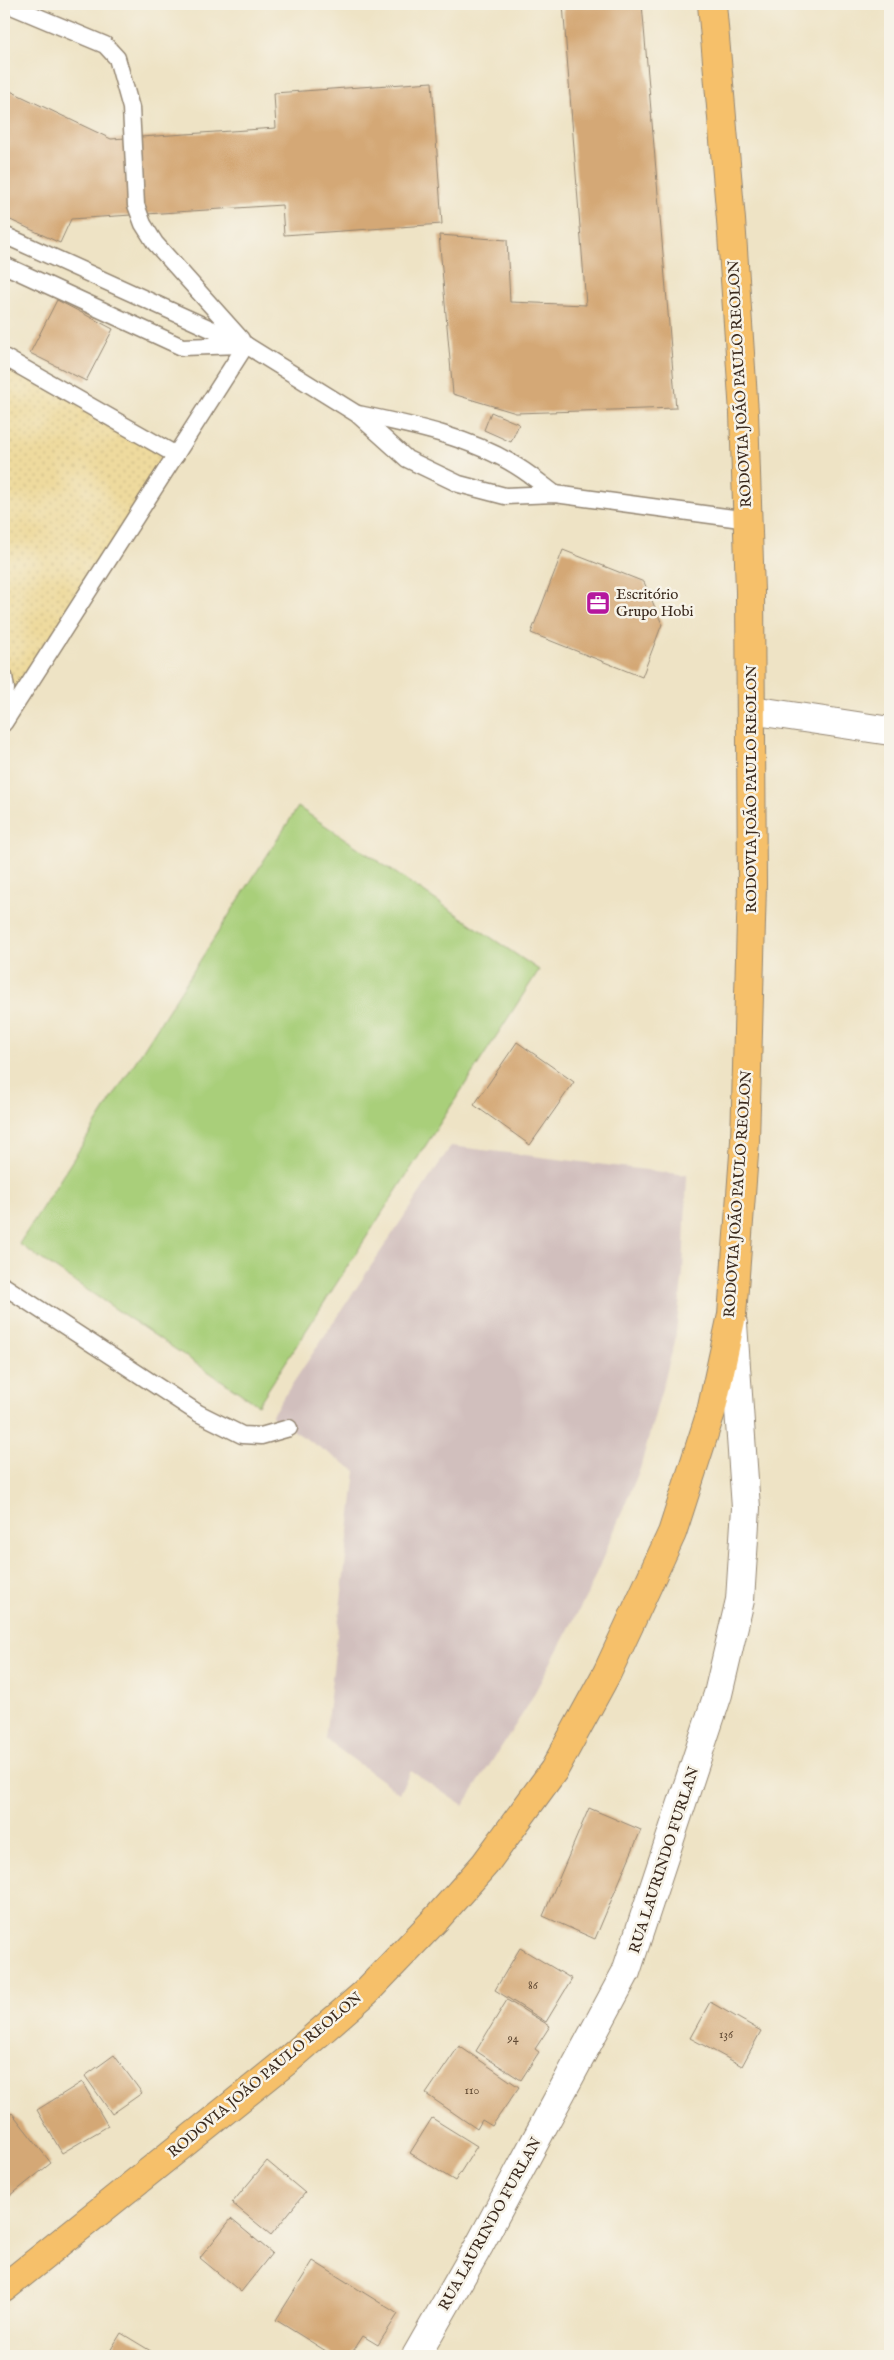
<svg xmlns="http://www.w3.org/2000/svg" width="894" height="2360" font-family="'IM FELL English',serif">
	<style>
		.industrial { fill: #d1bfbd }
		.sand { fill: url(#sand-dots); stroke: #94825e }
		.park { fill: #a9cf7a; stroke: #727c4c }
		.building { fill: #d4a876 }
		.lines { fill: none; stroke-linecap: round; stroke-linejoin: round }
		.service-casing { stroke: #948672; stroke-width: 19 }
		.minor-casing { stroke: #948672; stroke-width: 30 }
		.trunk-casing { stroke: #948672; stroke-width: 30 }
		.service { stroke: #fff; stroke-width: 16 }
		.minor { stroke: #fff; stroke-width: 28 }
		.trunk { stroke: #f6c06b; stroke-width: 28 }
		.labels { text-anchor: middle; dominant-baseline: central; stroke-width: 5; stroke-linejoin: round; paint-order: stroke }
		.number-label { font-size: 12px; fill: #614a34 }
		.street-label { font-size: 15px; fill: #3b2a1e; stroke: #f7f3e8 }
		.poi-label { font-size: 15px; fill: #3b2a1e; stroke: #f7f3e8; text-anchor: start }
	</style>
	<defs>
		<pattern id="sand-dots" width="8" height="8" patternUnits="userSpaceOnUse" patternTransform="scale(1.25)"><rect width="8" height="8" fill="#eeda9e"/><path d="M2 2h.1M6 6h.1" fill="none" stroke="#cdbb88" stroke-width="1.8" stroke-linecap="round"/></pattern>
	</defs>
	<rect width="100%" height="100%" fill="#f7f3e8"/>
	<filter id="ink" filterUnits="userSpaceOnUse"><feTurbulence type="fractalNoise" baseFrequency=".02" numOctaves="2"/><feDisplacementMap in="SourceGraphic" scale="10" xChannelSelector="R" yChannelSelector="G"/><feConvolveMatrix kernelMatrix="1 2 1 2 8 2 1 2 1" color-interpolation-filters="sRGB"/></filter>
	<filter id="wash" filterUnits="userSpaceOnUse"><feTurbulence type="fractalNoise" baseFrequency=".0096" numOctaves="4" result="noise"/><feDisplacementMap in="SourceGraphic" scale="20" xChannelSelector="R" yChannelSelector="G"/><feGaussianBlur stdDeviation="1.12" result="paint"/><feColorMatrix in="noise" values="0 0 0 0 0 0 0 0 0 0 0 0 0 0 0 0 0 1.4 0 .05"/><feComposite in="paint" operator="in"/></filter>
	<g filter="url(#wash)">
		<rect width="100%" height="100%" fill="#eee3c5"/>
		<polygon class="industrial" points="451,1146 687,1175 683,1272 675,1341 640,1469 588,1593 527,1707 463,1806 411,1771 399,1793 325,1739 356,1471 271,1416"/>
		<polygon class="sand" points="4,357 176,455 4,723"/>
		<polygon class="park" points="298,807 539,970 258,1405 19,1244"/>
		<g id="blocks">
			<g class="building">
				<polygon points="563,4 642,4 676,408 516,413 453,394 439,235 507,240 510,302 586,305"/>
				<polygon points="432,82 442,224 284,235 282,205 71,219 60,243 4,217 4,88 111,139 276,128 274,93"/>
				<polygon points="57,300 113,329 86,381 30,353"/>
				<polygon points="491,412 519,424 511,442 484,430"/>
				<polygon points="563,550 644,582 662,624 642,677 531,633"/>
				<polygon points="517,1042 574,1082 530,1145 474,1105"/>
				<polygon points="589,1808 641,1830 595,1939 543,1916"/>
				<polygon points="520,1948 572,1979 546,2022 495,1990"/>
				<polygon points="507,2000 550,2026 535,2049 539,2052 521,2080 476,2051"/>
				<polygon points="710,2002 761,2031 742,2066 690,2038"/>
				<polygon points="459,2046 519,2087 492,2126 482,2120 477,2129 426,2094"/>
				<polygon points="114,2055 142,2093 112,2114 85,2076"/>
				<polygon points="82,2082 108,2126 62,2153 37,2110"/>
				<polygon points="12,2113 51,2163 5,2200 4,2120"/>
				<polygon points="432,2118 477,2146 455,2181 410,2153"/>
				<polygon points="267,2161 305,2193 271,2235 232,2203"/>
				<polygon points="231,2219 272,2253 241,2292 200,2258"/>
				<polygon points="313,2261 398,2314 378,2345 363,2336 350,2356 334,2356 276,2320"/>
				<polygon points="121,2333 159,2356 107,2356"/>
			</g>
		</g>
	</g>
	<g filter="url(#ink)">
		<use href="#blocks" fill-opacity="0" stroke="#948672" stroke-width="1"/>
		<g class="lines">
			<defs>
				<g id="service">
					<polyline points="7,4 105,45 117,58 131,108 136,205 143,224 155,243 241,339"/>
					<polyline points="4,235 246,345 357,414 407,459 459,484 505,496 555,494 748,520"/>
					<polyline points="4,265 182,347 241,345"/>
					<polyline points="4,357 176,455"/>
					<path d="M358,414C411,425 471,437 518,467C531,475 543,485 555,494"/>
					<polyline points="4,676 6,689 4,709"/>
					<polyline points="4,723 246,345"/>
					<polyline points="4,1286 198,1413 242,1435 261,1436 289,1428"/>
				</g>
				<g id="minor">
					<polyline points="751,710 890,731"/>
					<polyline points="416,2356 480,2244 626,1972 718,1694 740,1600 746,1508 733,1324"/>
				</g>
				<polyline id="trunk" points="4,2288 288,2060 365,1993 438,1917 485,1864 554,1770 607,1673 672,1533 711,1412 732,1315 745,1141 752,885 750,592 744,413 731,220 712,4"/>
			</defs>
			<use href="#service" class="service-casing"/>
			<use href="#minor" class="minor-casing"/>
			<use href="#trunk" class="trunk-casing"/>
			<use href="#service" class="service"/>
			<use href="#minor" class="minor"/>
			<use href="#trunk" class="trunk"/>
		</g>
	</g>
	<defs>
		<symbol id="office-square" viewBox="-11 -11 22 22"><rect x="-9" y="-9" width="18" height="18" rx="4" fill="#b5179e" stroke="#f7f3e8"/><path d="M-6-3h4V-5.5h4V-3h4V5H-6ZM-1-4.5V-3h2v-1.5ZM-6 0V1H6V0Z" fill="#fff"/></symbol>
	</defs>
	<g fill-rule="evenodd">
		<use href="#office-square" x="584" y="589" width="28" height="28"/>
	</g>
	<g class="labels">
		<g class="number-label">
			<text x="533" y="1985">86</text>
			<text x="726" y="2034">136</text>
			<text x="513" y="2038">94</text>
			<text x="472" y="2090">110</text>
		</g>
		<g class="street-label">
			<text transform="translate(740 384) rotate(-93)">RODOVIA JOÃO PAULO REOLON</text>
			<text transform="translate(751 789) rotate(-90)">RODOVIA JOÃO PAULO REOLON</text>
			<text transform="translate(738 1194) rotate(-86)">RODOVIA JOÃO PAULO REOLON</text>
			<text transform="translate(664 1860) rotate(-72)">RUA LAURINDO FURLAN</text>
			<text transform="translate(265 2075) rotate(-40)">RODOVIA JOÃO PAULO REOLON</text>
			<text transform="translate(490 2224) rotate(-61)">RUA LAURINDO FURLAN</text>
		</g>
		<g class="poi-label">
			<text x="616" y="594">Escritório<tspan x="616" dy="17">Grupo Hobi</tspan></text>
		</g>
	</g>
	<rect width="894" height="2360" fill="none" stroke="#f7f3e8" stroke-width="20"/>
</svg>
